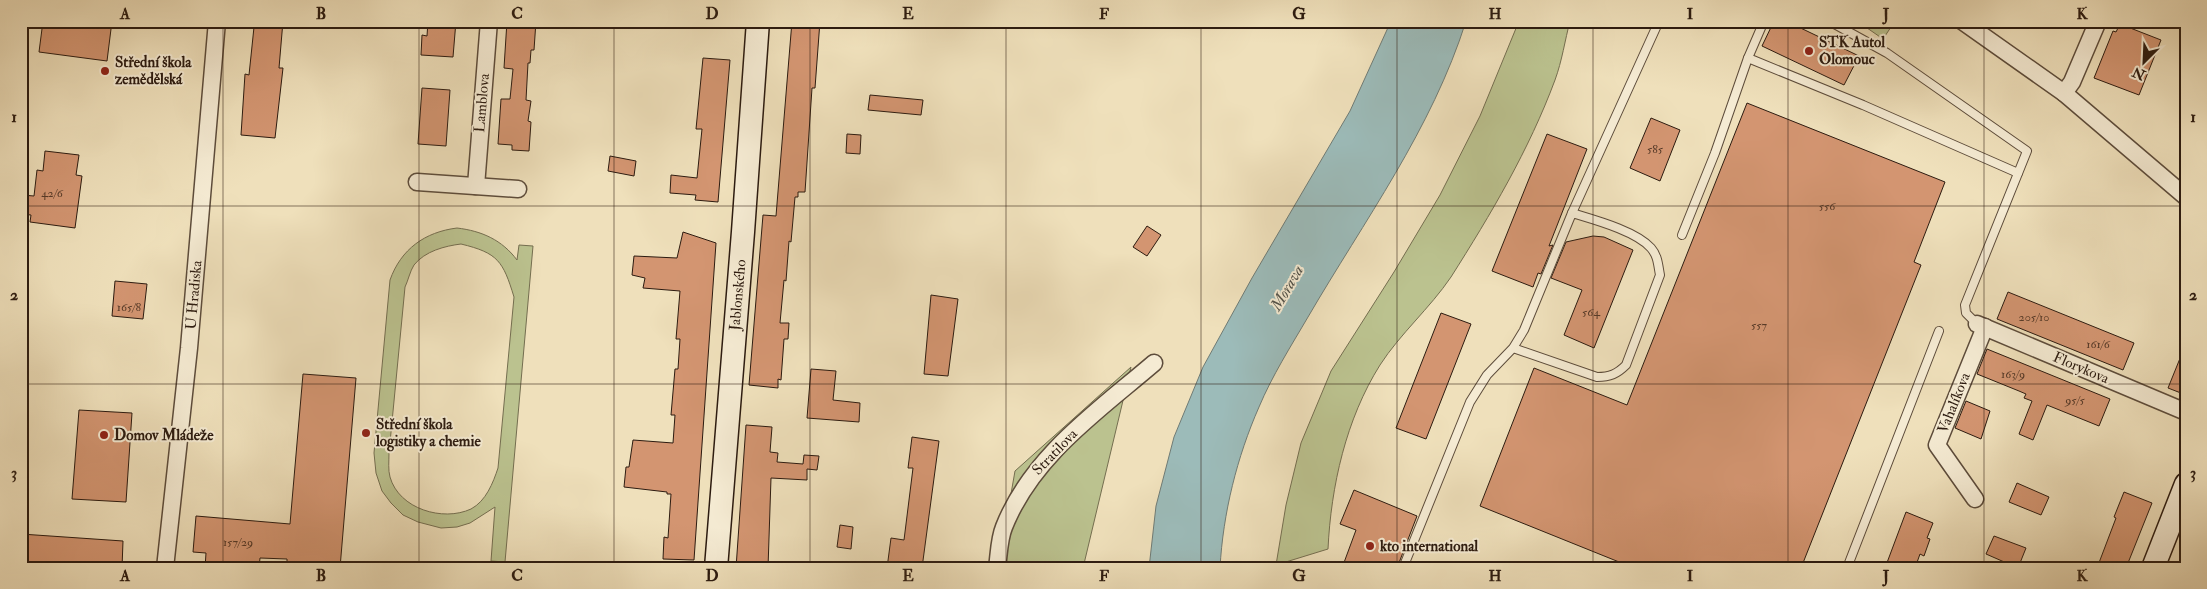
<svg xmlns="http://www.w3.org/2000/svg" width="2207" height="589" font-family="'IM FELL Double Pica',serif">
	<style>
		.green { fill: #bbc28f; stroke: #746e50; fill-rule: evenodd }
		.water { fill: #9cbbb9; stroke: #6f7b75 }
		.building { fill: #d39571; stroke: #2c1b10 }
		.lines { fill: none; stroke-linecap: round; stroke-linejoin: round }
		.lane-casing { stroke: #5d4c3b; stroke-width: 10 }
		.street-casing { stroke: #5d4c3b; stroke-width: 19 }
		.secondary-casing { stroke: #2c1b10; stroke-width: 25 }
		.lane { stroke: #f5ebd3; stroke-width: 8 }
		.street { stroke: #f5ebd3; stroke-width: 16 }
		.secondary { stroke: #f5ebd3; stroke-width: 22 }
		.grid { fill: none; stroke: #2c1b10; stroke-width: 1; stroke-opacity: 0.55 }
		.poi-dot { fill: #8f2418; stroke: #f5ebd3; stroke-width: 2 }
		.labels { text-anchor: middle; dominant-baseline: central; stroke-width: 4; stroke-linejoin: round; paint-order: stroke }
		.number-label { font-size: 12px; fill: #563a28 }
		.poi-label { font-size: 15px; font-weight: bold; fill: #2c1b10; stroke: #f5ebd3; text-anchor: start }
		.street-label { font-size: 15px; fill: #2c1b10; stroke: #f5ebd3 }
		.water-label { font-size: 16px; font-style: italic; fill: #53534b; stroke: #f5ebd3 }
		.neatline { fill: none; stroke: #2c1b10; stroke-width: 2 }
		.grid-label { font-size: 16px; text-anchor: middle; font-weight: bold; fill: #2c1b10 }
	</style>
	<rect width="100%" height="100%" fill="#efe0bb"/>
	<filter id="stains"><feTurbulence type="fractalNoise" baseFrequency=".004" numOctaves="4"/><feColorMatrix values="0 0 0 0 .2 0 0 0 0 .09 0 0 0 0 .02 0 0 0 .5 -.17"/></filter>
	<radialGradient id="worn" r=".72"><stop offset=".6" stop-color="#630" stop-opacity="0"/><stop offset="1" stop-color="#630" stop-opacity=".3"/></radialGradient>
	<g class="green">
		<path d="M1519,21H1570C1565,40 1562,61 1555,80C1529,150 1491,214 1451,277C1430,308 1400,334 1380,365C1346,419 1331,486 1328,549L1276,565L1286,505L1301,443L1331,371L1394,272L1440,195L1480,116Z"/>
		<polygon points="1857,21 1895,21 1883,39"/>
		<path d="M457,228C482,231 502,240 517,260L519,245L533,246L505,562L491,561L495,507L470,523L457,527L441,528L418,522L403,515L391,503L382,491L376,473L374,453L390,280C401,249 425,232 457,228ZM461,244C498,253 503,261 514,297L498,468C493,483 486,501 471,509C443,522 399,509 390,477C388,470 389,461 389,453L405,287C408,281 410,271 414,265C425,251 445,246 461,244Z"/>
		<polygon points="1131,367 1083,568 998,568 1015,471"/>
	</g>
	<path class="water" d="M1391,21H1466C1432,129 1364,221 1308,317C1291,346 1272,376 1259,407C1237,457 1223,513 1220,568H1149L1156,506L1174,437L1203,367L1252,278L1350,111Z"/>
	<g class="building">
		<polygon points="43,21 112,21 107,61 39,52"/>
		<polygon points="256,21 283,21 279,68 283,68 275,138 241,135 245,74 249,75 254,27 255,27"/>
		<polygon points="428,21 456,21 453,57 421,55 422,35 427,36"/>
		<polygon points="507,21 536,21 534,50 531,50 530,63 528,63 526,100 531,101 528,121 531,122 529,151 512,150 512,145 498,144 501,99 510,99 513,69 504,68"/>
		<polygon points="792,21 820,21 815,88 812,88 805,192 798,192 798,197 795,197 791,242 789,241 786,281 784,280 780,323 789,323 788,339 784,339 781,380 778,379 778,388 749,385 763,215 776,216"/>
		<polygon points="1774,21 1786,21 1859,56 1844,85 1762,46"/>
		<polygon points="2120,24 2161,40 2139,95 2094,78 2113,31 2116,32"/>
		<polygon points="703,58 730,60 718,202 695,200 696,195 670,193 671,175 697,178 702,129 696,129"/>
		<polygon points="422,88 450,90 446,146 418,144"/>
		<polygon points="870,95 923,100 921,115 868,110"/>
		<polygon points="1747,103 1945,182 1914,262 1921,265 1801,568 1634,568 1480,506 1534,368 1627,405"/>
		<polygon points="1651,118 1680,130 1660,181 1630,168"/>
		<polygon points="847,134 861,135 860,154 846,153"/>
		<polygon points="1547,134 1587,149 1549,246 1553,245 1541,274 1538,273 1533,287 1492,271"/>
		<polygon points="45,151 79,155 76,175 82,176 75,228 30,222 31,215 21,214 22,195 34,196 37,170 43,171"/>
		<polygon points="610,156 636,161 634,176 608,171"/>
		<polygon points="1147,226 1161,235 1147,256 1133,247"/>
		<polygon points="683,232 716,243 694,560 663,559 664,537 668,538 671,494 667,494 667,492 624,487 626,467 629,467 633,440 673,443 675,415 671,415 675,369 678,369 680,339 676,339 680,291 643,288 645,278 632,275 634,256 677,258"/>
		<polygon points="1593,236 1604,237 1633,250 1594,348 1564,335 1582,290 1551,278 1566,242"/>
		<polygon points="115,281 147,284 143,319 112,316"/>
		<polygon points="2008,292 2134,343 2123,370 1997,319"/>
		<polygon points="931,295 958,299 948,376 924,374"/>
		<polygon points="1441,313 1471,324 1426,439 1396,428"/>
		<polygon points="2185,346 2186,346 2186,395 2168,388"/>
		<polygon points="1987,349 2110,399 2099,426 2047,405 2033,440 2019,434 2032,401 2024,398 2026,394 2019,391 1977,374"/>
		<polygon points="811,369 836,371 833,400 860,403 859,422 807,418"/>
		<polygon points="303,374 356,378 340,568 287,568 287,559 260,558 259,568 205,568 206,553 193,552 196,516 290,524"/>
		<polygon points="1966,401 1990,411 1981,439 1955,428"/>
		<polygon points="79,410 132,413 126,502 72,499"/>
		<polygon points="746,425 772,427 770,452 778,453 777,462 803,464 804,455 819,456 817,470 807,469 807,480 771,478 768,568 736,568"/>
		<polygon points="912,437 939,441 922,568 887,568 891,538 904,540 913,468 908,468"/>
		<polygon points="2017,483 2049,497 2041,515 2009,502"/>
		<polygon points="1354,490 1417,516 1397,568 1342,568 1356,530 1340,524"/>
		<polygon points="2124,492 2152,503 2126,568 2097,568 2116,518 2114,517"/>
		<polygon points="1906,512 1933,523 1927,538 1930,539 1924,556 1920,554 1915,568 1885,568"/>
		<polygon points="840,525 853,527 851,549 837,547"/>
		<polygon points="21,534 123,541 122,568 21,568"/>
		<polygon points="1994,536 2026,548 2018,568 1986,554"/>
	</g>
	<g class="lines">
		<defs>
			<g id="lane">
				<polyline points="1764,21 1748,58 1863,105 2018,173"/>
				<polyline points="1829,21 1887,53 2027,151 1965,305 1966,313 1977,324"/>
				<polyline points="1572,213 1659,21"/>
				<polyline points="1682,235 1715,153 1748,58"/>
				<path d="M1403,568L1470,402L1487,375L1513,348L1524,330L1572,213C1595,220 1636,231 1651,248C1658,256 1658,265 1660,275L1626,365C1617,374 1610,377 1597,377L1513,348"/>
				<polyline points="1847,568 1939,331"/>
			</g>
			<g id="street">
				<polyline points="1962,21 2064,93 2186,197"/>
				<polyline points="2064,93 2072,82 2098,21"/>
				<polyline points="417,182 518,189"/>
				<polyline points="476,186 489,21"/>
				<polyline points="1977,324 2186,412"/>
				<polyline points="1975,499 1937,445 1985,327"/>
				<polyline points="165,568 189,348 217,21"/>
				<path d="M997,568C999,554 999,539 1004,527C1032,456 1098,411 1154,363"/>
			</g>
			<g id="secondary">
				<polyline points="716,568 743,232 758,21"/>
				<polyline points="2153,568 2186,484"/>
			</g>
		</defs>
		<use href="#lane" class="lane-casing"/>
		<use href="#street" class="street-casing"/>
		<use href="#secondary" class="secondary-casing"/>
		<use href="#lane" class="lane"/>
		<use href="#street" class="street"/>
		<use href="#secondary" class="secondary"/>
	</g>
	<path class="grid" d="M223,21V568M419,21V568M614,21V568M810,21V568M1006,21V568M1201,21V568M1397,21V568M1593,21V568M1788,21V568M1984,21V568M21,206H2186M21,384H2186"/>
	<g class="poi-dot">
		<circle cx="1809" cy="51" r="5"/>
		<circle cx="105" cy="71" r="5"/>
		<circle cx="366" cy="433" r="5"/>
		<circle cx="104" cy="435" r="5"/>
		<circle cx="1370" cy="546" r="5"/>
	</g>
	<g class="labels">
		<g class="number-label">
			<text x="1655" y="149">585</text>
			<text x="52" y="193">42/6</text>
			<text x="1827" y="206">556</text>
			<text x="129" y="307">165/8</text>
			<text x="1591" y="312">564</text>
			<text x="2034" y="317">205/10</text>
			<text x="1759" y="325">557</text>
			<text x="2098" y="344">161/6</text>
			<text x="2013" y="374">163/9</text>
			<text x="2075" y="400">95/5</text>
			<text x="238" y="542">157/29</text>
		</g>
		<g class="poi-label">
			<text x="1819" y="42">STK Autol<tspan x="1819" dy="17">Olomouc</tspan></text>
			<text x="115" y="62">Střední škola<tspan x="115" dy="17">zemědělská</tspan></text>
			<text x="376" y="424">Střední škola<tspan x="376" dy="17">logistiky a chemie</tspan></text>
			<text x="114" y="435">Domov Mládeže</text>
			<text x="1380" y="546">kto international</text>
		</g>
		<g class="street-label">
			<text transform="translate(482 103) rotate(-85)">Lamblova</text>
			<text transform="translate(194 295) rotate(-85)">U Hradiska</text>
			<text transform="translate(738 295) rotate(-85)">Jablonského</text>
			<text transform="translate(2081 368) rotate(23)">Florykova</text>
			<text transform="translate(1954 403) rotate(-68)">Vahalíkova</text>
			<text transform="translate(1055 452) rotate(-46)">Stratilova</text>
		</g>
		<g class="water-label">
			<text transform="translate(1287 288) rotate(-60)">Morava</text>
		</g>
	</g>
	<rect width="2207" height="589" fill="none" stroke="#efe0bb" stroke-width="55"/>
	<g transform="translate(2144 62) rotate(204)" stroke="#f5ebd3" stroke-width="4" paint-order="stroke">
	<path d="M0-4L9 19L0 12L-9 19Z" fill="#2c1b10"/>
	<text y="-8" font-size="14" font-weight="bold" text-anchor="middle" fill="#2c1b10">N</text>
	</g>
	<rect x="28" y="28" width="2152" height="534" class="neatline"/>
	<g class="grid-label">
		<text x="125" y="19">A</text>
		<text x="321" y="19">B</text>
		<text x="517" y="19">C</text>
		<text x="712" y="19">D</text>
		<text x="908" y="19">E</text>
		<text x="1104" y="19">F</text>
		<text x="1299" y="19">G</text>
		<text x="1495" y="19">H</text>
		<text x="1690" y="19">I</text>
		<text x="1886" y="19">J</text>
		<text x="2082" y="19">K</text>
		<text x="14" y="122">1</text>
		<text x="2193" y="122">1</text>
		<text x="14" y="300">2</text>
		<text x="2193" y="300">2</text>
		<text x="14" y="478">3</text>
		<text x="2193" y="478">3</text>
		<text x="125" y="581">A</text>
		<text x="321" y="581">B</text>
		<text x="517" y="581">C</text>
		<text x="712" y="581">D</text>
		<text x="908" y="581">E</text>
		<text x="1104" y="581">F</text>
		<text x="1299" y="581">G</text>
		<text x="1495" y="581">H</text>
		<text x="1690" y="581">I</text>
		<text x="1886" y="581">J</text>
		<text x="2082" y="581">K</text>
	</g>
	<rect width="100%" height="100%" filter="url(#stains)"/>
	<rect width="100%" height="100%" fill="url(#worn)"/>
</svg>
